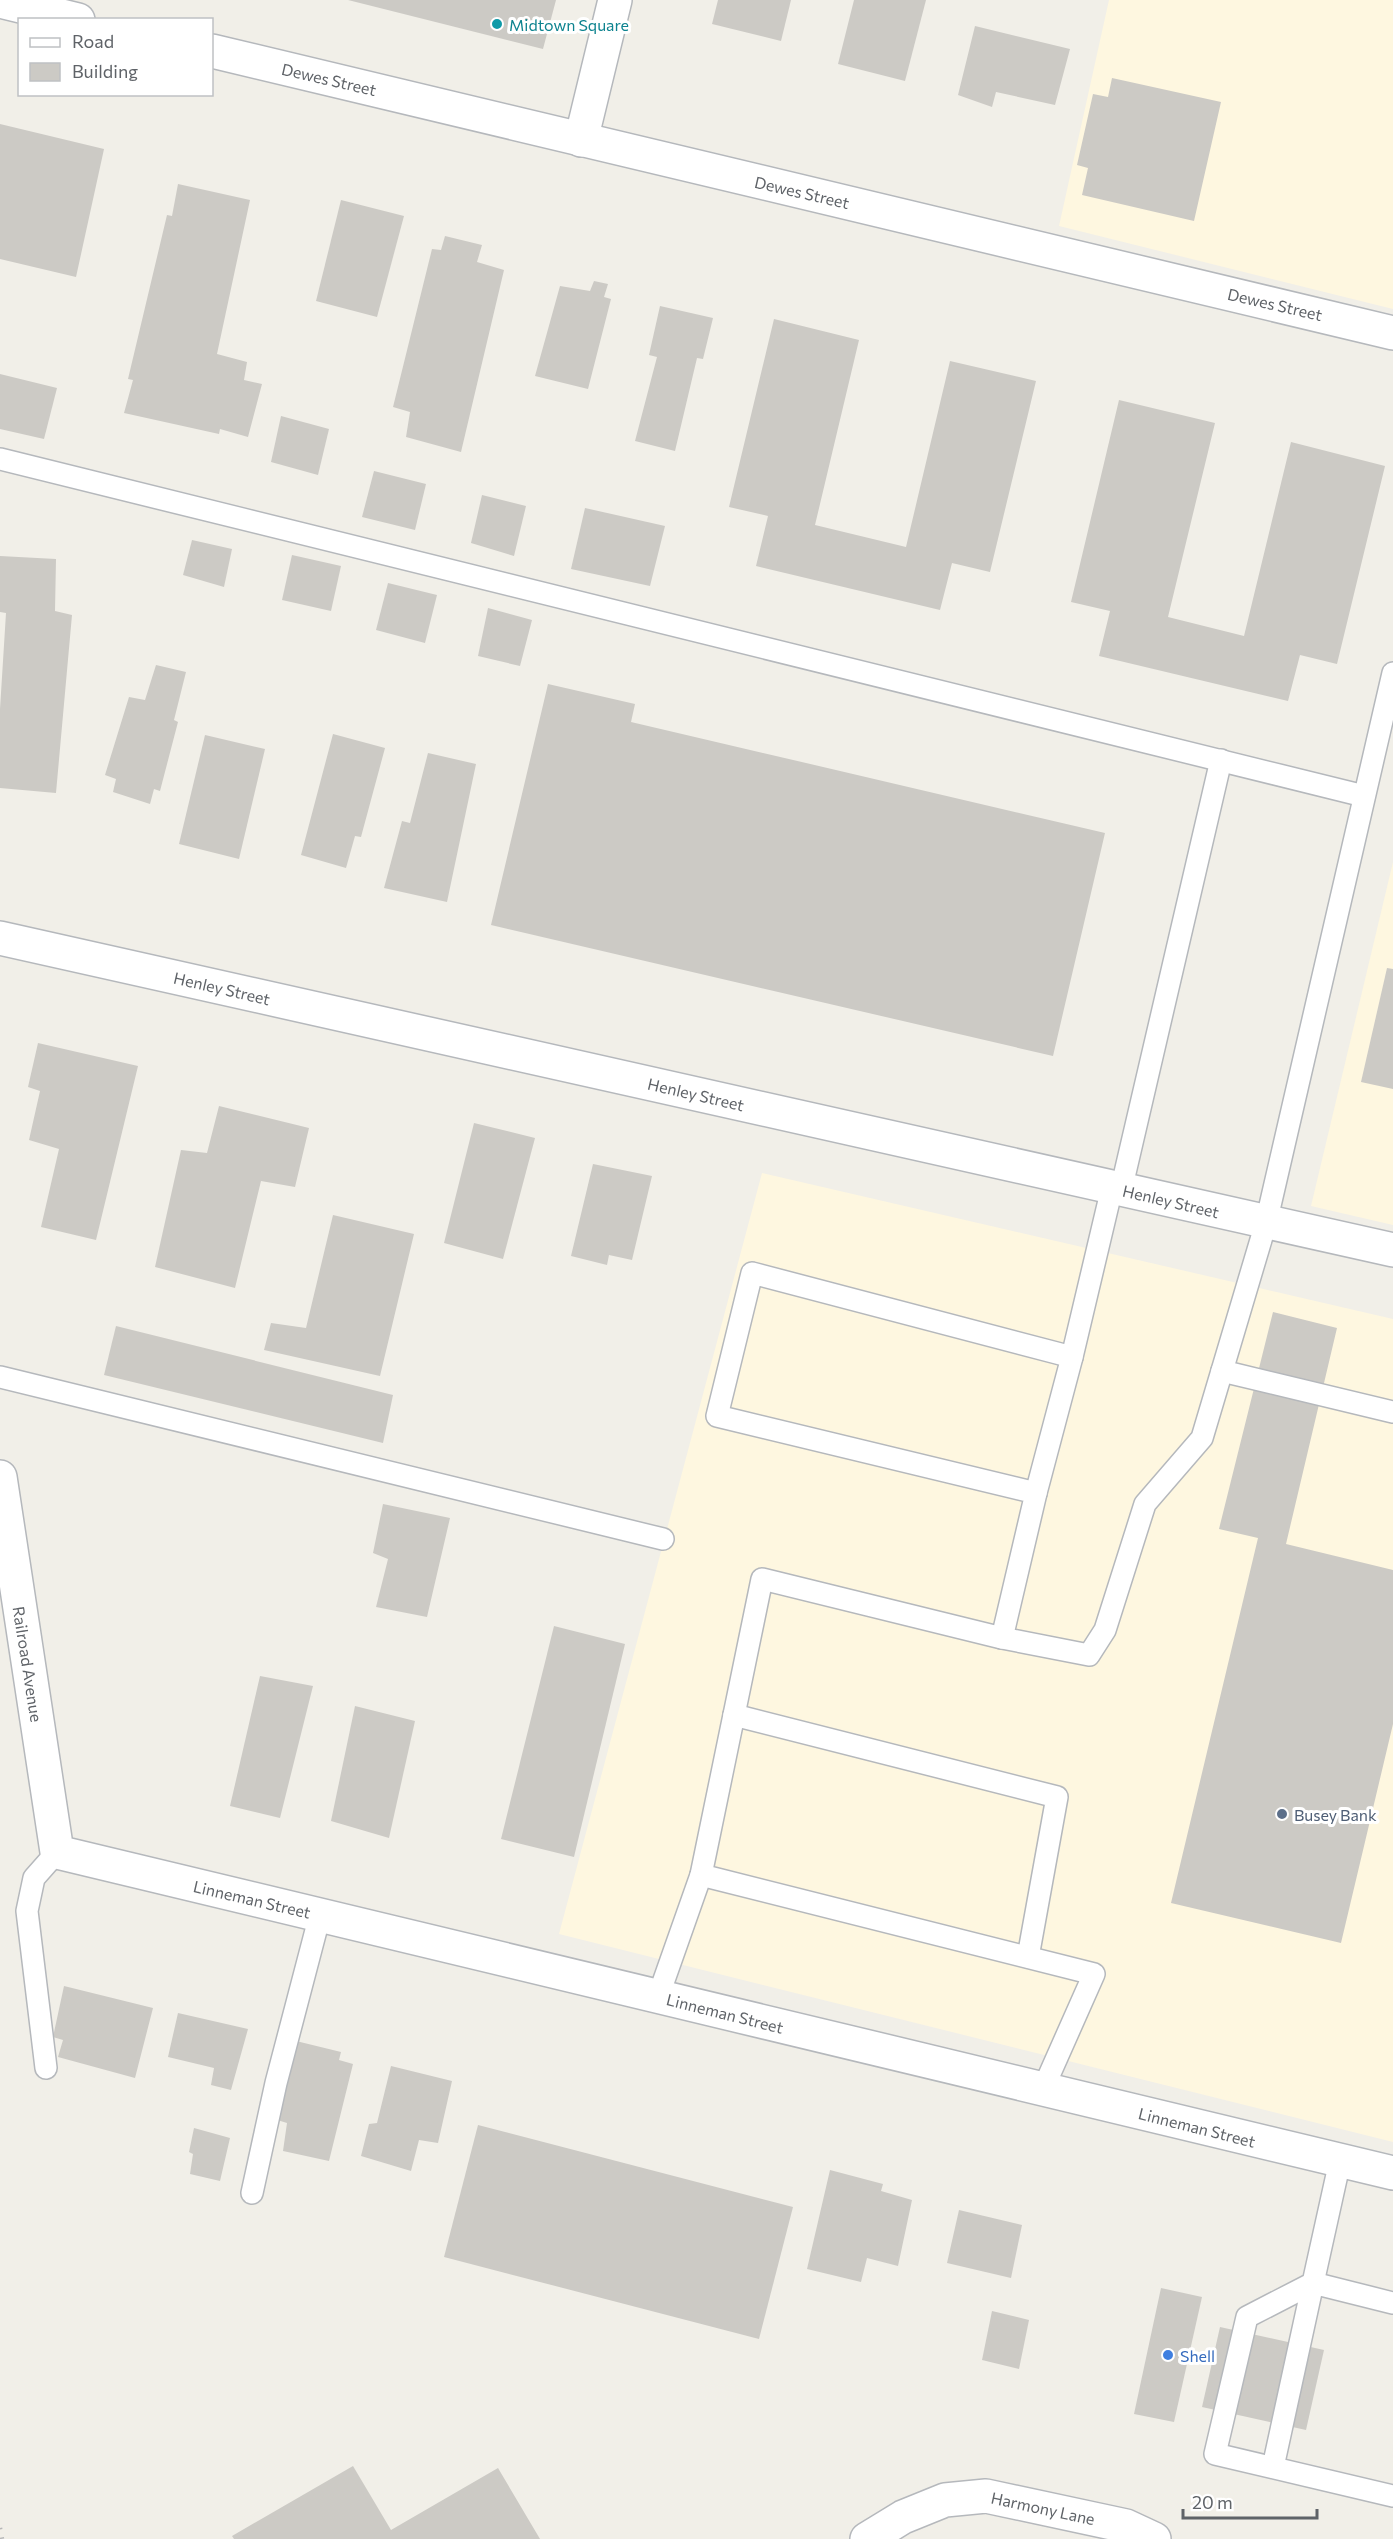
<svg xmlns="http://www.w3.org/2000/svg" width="1393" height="2539" font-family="Commissioner,sans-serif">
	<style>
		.commercial { fill: #fef7e0 }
		.building { fill: #cccac5 }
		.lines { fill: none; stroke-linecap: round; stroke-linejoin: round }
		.lane-casing { stroke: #b5b8bc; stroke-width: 24 }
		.street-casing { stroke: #b5b8bc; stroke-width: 36 }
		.lane { stroke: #fff; stroke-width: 21 }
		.street { stroke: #fff; stroke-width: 33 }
		.rail { stroke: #b6b7b8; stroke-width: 4.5; stroke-dasharray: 1.5 8; stroke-linecap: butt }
		.culture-dot { fill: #0f9aa8; stroke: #fff; stroke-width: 2 }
		.service-dot { fill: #5c6f8a; stroke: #fff; stroke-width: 2 }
		.shop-dot { fill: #3f7fe0; stroke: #fff; stroke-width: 2 }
		.labels { text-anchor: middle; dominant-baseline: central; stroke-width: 6; stroke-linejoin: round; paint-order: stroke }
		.culture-label { font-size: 16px; fill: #0d838f; stroke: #fff; text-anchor: start }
		.street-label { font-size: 16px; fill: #5f6368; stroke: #fff }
		.service-label { font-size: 16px; fill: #4e5e75; stroke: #fff; text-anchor: start }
		.shop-label { font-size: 16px; fill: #366cbe; stroke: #fff; text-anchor: start }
	</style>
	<rect width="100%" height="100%" fill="#f1efe8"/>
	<g class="commercial">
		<polygon points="1109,0 1393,0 1393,309 1059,226"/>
		<polygon points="1393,862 1393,1225 1311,1206"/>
		<polygon points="762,1173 1393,1319 1393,2142 559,1934"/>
	</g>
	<g class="building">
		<polygon points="348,0 556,0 543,49"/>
		<polygon points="718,0 791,0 781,41 712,24"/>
		<polygon points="854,0 926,0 905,81 838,64"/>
		<polygon points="975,26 1070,49 1055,105 996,92 992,107 958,95"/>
		<polygon points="1112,78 1221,102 1194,221 1082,195 1088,168 1077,165 1093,94 1108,97"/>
		<polygon points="0,124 104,149 76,277 0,259"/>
		<polygon points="178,184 250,200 217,354 247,362 244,380 262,384 248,437 220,429 219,434 124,413 133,380 128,379 167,215 172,216"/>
		<polygon points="341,200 404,216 377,317 316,301"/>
		<polygon points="445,236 482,245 477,262 504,270 461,452 406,437 410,412 393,407 432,249 441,250"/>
		<polygon points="594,281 608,284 604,297 611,299 588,389 535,376 560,286 590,291"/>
		<polygon points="660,306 713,318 703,359 697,358 675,451 635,441 657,357 649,355"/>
		<polygon points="774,319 859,340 815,525 906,547 950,361 1036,381 990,572 952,563 940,610 756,566 768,516 729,507"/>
		<polygon points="0,374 57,388 44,439 0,429"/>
		<polygon points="1119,400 1215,423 1168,617 1244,636 1291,442 1385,466 1337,664 1300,655 1288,701 1099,656 1110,611 1071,602"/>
		<polygon points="281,416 329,429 318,475 271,462"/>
		<polygon points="374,471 426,484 415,530 362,517"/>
		<polygon points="482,495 526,506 514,556 471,543"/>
		<polygon points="585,508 665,526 650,586 571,569"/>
		<polygon points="192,540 232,549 224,587 183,575"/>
		<polygon points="292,555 341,566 331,611 282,600"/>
		<polygon points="0,556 56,559 55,611 72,615 56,793 0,788 0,709 6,613 0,612"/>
		<polygon points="388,583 437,595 425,643 376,630"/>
		<polygon points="488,608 532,620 520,666 478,656"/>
		<polygon points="156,665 186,672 174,720 178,722 160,791 154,789 150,804 113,792 116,779 105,775 129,697 145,700"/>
		<polygon points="548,684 635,704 631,722 1105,833 1053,1056 491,925"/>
		<polygon points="333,734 385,748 361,837 355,836 346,868 301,855"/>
		<polygon points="205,735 265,749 239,859 179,844"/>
		<polygon points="428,753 476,764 447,902 384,888 402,821 410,823"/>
		<polygon points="1387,968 1393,969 1393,1089 1361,1082"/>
		<polygon points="38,1043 138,1066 96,1240 41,1227 59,1149 29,1140 40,1091 28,1087"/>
		<polygon points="219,1106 309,1128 295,1187 261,1181 235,1288 155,1267 181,1150 207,1153"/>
		<polygon points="474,1123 535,1138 503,1259 444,1243"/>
		<polygon points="593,1164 652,1176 632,1260 609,1255 607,1265 571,1256"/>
		<polygon points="333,1215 414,1234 380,1376 264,1350 271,1323 306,1328"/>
		<polygon points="1273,1312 1337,1328 1286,1544 1393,1570 1393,1724 1341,1943 1171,1903 1258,1538 1219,1529"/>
		<polygon points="116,1326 393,1395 383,1443 104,1375"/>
		<polygon points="383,1504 450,1518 427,1617 376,1607 388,1559 373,1553"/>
		<polygon points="554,1626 625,1644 574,1857 501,1839"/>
		<polygon points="260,1676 313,1686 280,1818 230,1806"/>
		<polygon points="355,1706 415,1721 389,1838 331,1821"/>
		<polygon points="64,1986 153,2008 135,2078 58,2057 63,2040 53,2037"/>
		<polygon points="178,2013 248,2029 231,2090 211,2085 214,2068 168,2057"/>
		<polygon points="292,2040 341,2052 339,2060 353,2064 329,2161 283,2151 287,2123 274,2119"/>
		<polygon points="391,2066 452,2081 438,2143 419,2140 411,2171 361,2156 369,2124 377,2123"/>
		<polygon points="478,2125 793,2207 759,2339 444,2257"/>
		<polygon points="194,2128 230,2138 220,2181 190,2174 193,2154 189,2152"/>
		<polygon points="830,2170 883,2184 881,2191 912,2200 898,2266 867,2258 861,2282 807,2269"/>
		<polygon points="959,2210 1022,2225 1011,2278 947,2263"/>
		<polygon points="1161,2288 1202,2297 1174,2422 1134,2414"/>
		<polygon points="992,2311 1029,2320 1019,2369 982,2360"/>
		<polygon points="1220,2327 1324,2350 1306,2430 1202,2407"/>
		<polygon points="353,2466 391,2530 498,2468 540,2539 234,2539 232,2536"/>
	</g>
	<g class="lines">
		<defs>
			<g id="lane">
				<polyline points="0,459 1364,796"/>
				<polyline points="1121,1190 1221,760"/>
				<polyline points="1222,1371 1393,1412"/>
				<polyline points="0,1377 663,1539"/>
				<polyline points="1036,1493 1072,1357"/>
				<polyline points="1002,1638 1089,1655 1105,1630 1145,1504 1202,1438 1266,1223 1393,673"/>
				<polyline points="734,1715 1057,1797 1028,1957"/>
				<polyline points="658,1997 701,1875"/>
				<polyline points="46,2068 27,1911 34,1878 57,1852"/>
				<polyline points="1043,2089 1094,1974 701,1875 762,1579 1002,1638 1036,1493 717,1416 752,1273 1072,1357 1112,1188"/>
				<polyline points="1340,2161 1313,2283 1247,2317 1215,2454 1393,2496"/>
				<polyline points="252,2193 276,2083 320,1915"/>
				<polyline points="1273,2467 1313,2283 1393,2303"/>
			</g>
			<g id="street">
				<polyline points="0,1 78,20"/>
				<polyline points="212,51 1393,333"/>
				<polyline points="581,140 615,0"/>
				<polyline points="0,938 1393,1250"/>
				<polyline points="0,1477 57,1852 1393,2173"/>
				<polyline points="867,2539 903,2517 945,2500 986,2496 1126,2526 1154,2539"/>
			</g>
		</defs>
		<use href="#lane" class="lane-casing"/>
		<use href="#street" class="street-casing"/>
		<use href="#lane" class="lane"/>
		<use href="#street" class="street"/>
		<polyline class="rail" points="0,2528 2,2539"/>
	</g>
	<circle class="culture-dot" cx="497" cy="24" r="6"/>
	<circle class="service-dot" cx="1282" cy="1814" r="6"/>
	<circle class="shop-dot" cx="1168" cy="2355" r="6"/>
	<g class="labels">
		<g class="culture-label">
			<text x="509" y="24">Midtown Square</text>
		</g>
		<g class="street-label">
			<text transform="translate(329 79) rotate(13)">Dewes Street</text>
			<text transform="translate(802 192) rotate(13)">Dewes Street</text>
			<text transform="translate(1275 304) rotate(13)">Dewes Street</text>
			<text transform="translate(222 988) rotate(13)">Henley Street</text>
			<text transform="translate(696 1094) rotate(13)">Henley Street</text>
			<text transform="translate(1171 1201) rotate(13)">Henley Street</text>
			<text transform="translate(28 1664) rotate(81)">Railroad Avenue</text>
			<text transform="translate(252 1899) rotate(13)">Linneman Street</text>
			<text transform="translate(725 2013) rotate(14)">Linneman Street</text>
			<text transform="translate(1197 2127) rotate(14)">Linneman Street</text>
			<text transform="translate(1043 2508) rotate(12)">Harmony Lane</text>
		</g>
		<g class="service-label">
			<text x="1294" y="1814">Busey Bank</text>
		</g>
		<g class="shop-label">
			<text x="1180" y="2355">Shell</text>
		</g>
	</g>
	<rect x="18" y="18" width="195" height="78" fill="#ffffff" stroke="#bfc1c3" stroke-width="1.5"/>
	<rect x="30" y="38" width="30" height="9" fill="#ffffff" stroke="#bfc1c3" stroke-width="1.5"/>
	<text x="72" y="48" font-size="18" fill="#5f6368">Road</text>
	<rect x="30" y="63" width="30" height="18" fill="#cccac5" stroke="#bfc1c3" stroke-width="1.5"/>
	<text x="72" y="78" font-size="18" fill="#5f6368">Building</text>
	<path d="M1183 2509v9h134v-9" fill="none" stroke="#5f6368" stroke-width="3"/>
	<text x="1192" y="2509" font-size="18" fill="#5f6368" stroke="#ffffff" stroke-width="4.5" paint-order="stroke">20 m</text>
</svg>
